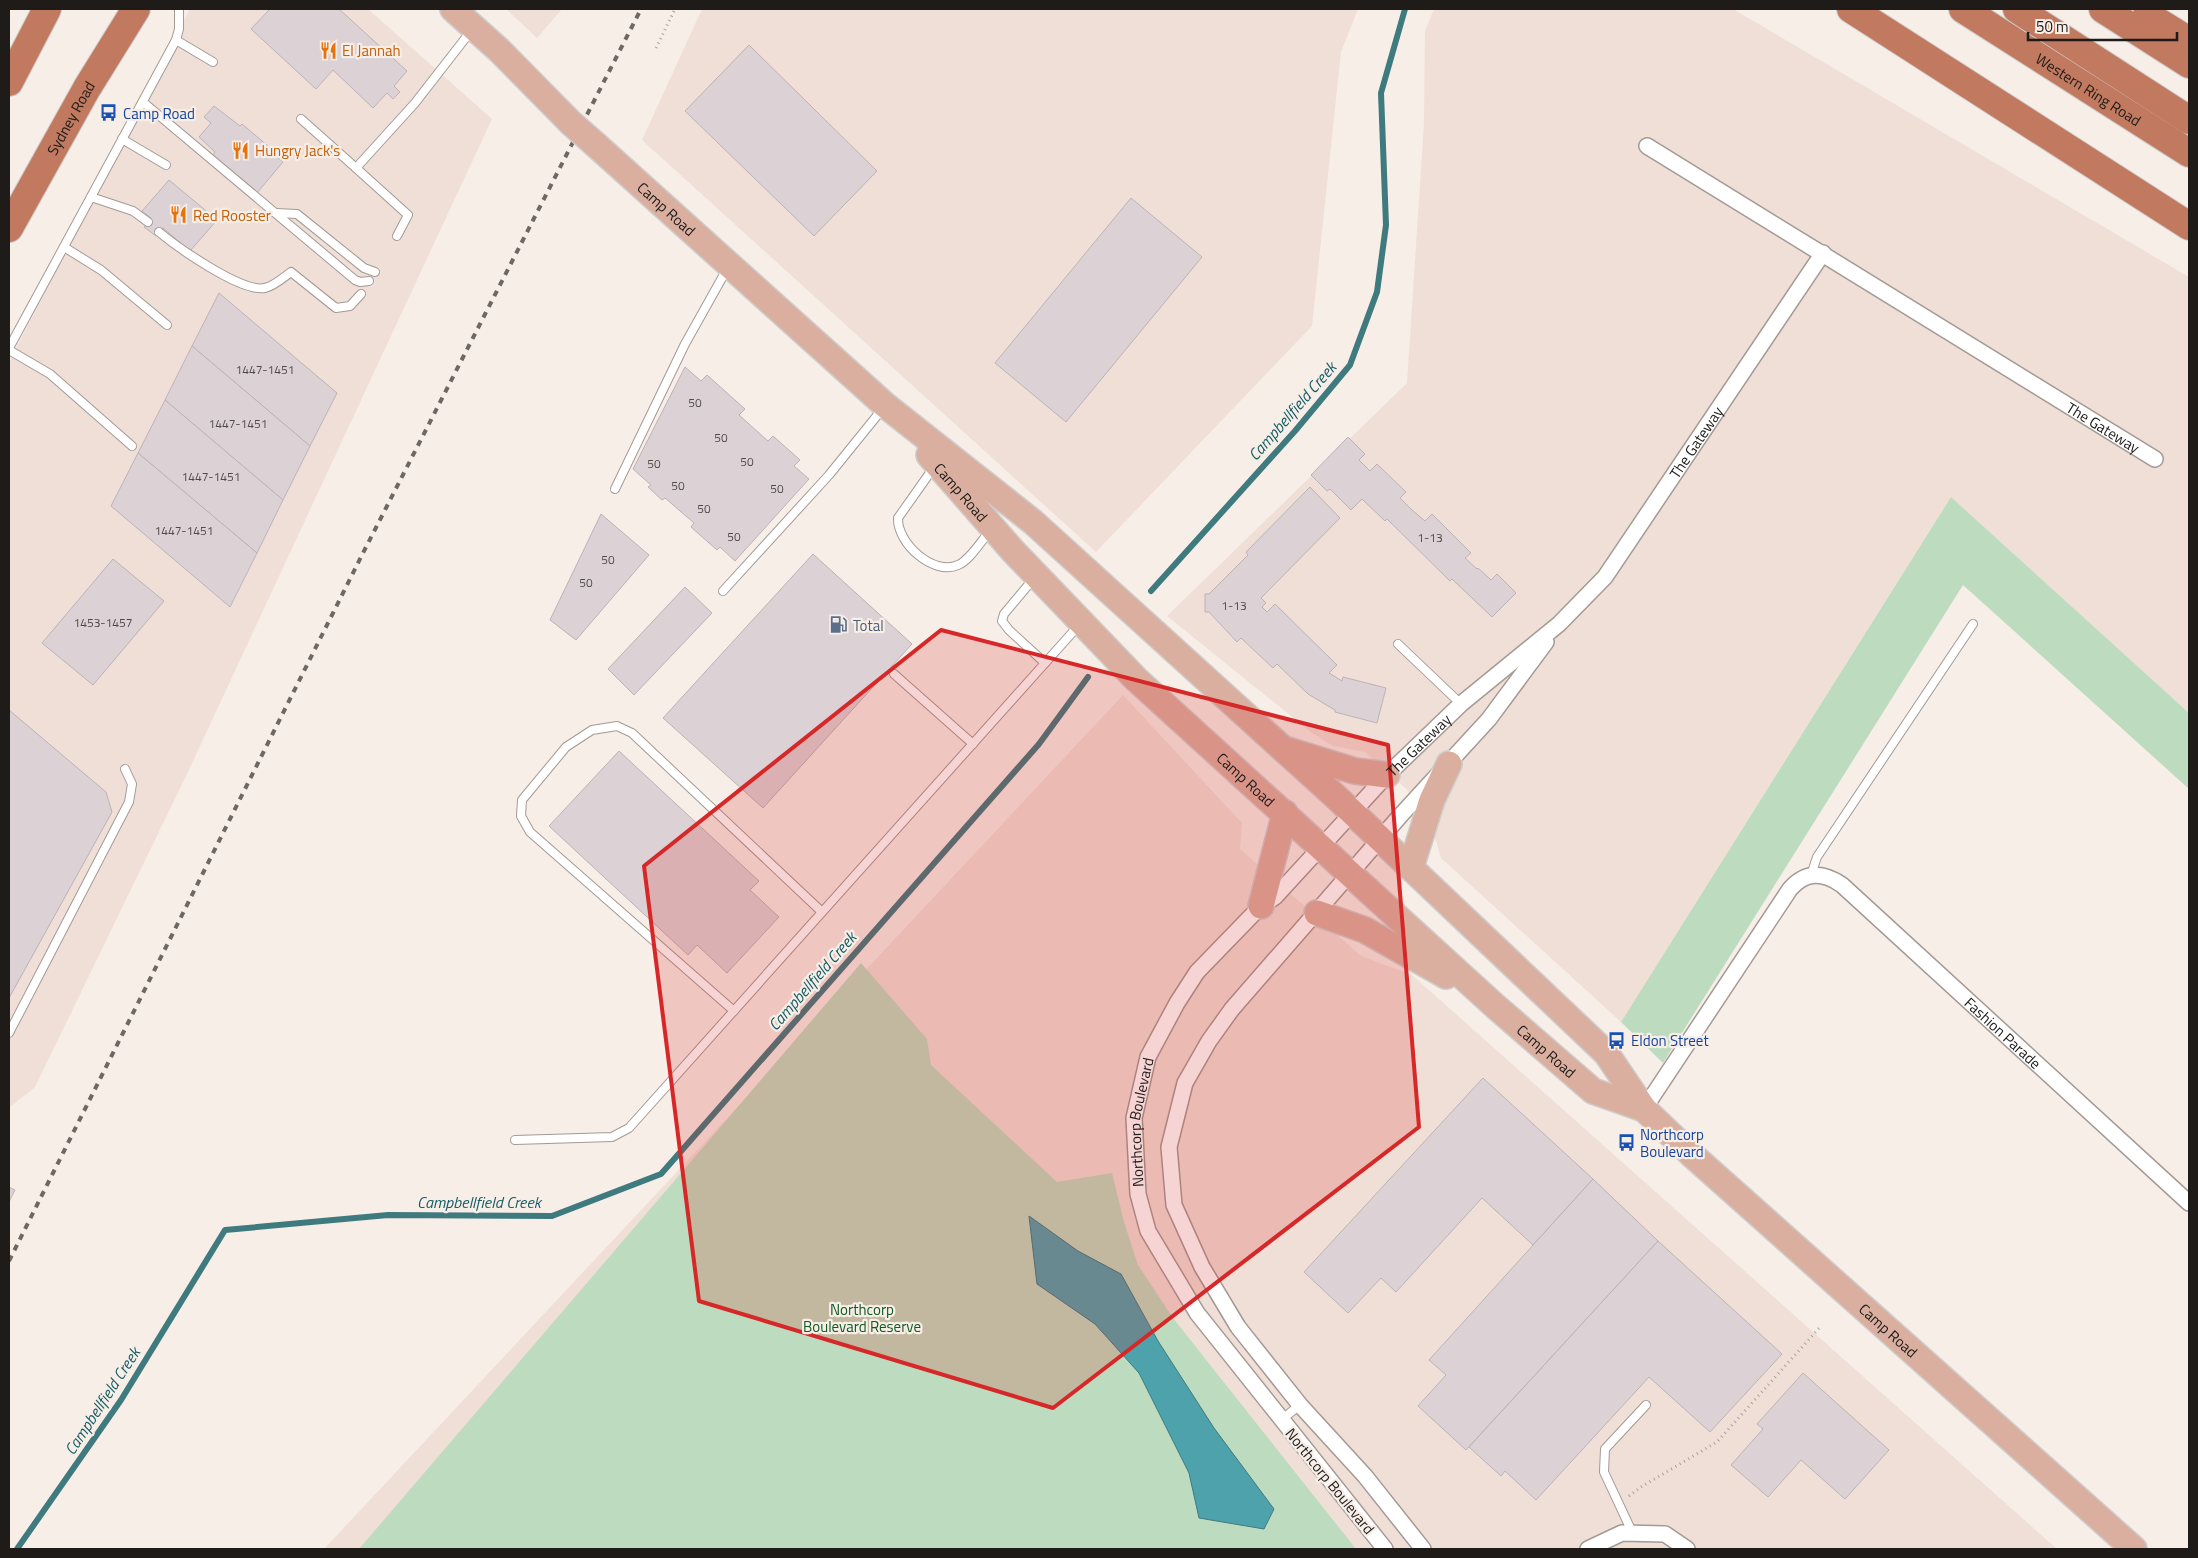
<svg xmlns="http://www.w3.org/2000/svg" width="2198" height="1558" font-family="'Titillium Web',sans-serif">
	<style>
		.built { fill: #f0dfd6 }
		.green { fill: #bddcbf }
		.water { fill: #4da2ab; stroke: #3f7a7f }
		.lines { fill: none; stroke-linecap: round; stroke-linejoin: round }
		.stream { stroke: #3f7a7f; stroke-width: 6 }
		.building { fill: #dcd2d5; stroke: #bcb2b6 }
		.lane-casing { stroke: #a39a95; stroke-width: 10 }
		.street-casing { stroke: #a39a95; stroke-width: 18 }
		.primary-casing { stroke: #cecdcc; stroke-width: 28 }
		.highway-casing { stroke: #cecdcc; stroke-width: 30 }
		.path { stroke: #a8a29d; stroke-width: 3; stroke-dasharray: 1 4; stroke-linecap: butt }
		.lane { stroke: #fff; stroke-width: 8 }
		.street { stroke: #fff; stroke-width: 15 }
		.primary { stroke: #daaf9f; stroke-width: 25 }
		.highway { stroke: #c1795f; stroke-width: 28 }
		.rail { stroke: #6d6864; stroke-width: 4; stroke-dasharray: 6 6; stroke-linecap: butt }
		.primary-bridge-casing { stroke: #cecdcc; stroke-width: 28; stroke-linecap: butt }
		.primary-bridge { stroke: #daaf9f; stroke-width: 25 }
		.marked { fill: #d62828; fill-opacity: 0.2; stroke: #d62828; stroke-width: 4; stroke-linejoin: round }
		.labels { text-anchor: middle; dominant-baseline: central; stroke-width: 4.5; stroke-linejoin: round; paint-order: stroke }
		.number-label { font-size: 12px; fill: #4e4948 }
		.food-label { font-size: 15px; fill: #c56008; stroke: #f7eee8; text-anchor: start }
		.street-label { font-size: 15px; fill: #1e1b19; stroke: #f7eee8 }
		.transit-label { font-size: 15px; fill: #164399; stroke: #f7eee8; text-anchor: start }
		.service-label { font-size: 15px; fill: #4e5e75; stroke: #f7eee8; text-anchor: start }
		.park-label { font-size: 15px; fill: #105a21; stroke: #f7eee8 }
		.water-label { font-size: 16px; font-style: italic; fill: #165e65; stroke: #f7eee8 }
	</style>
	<rect width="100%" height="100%" fill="#f7eee8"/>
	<g class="built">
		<polygon points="190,9 368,9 492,119 187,774 35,1087 9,1108 9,362"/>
		<polygon points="506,9 562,9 537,38"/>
		<polygon points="702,9 1358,9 1341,52 1312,326 1096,552 642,140"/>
		<polygon points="1434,9 1733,9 2189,277 2189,713 1951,497 1621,1022 1441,858 1434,834 1436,816 1365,752 1333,746 1312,733 1167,616 1407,383 1424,123 1425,31"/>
		<polygon points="1123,695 1242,823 1240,849 1361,956 1412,975 2057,1549 324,1549"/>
	</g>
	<g class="green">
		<polygon points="1951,497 2189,713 2189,789 1963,585 1663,1063 1621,1022"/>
		<polygon points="861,963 927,1039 931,1065 1057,1182 1112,1173 1124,1222 1138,1265 1173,1318 1356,1549 359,1549"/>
	</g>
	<polygon class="water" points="1029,1216 1078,1251 1121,1274 1158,1341 1214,1428 1274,1509 1264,1529 1199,1518 1189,1473 1139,1373 1095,1324 1037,1284"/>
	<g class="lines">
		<g class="stream">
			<polyline points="1151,591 1295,431 1350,365 1377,292 1386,225 1381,93 1405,9"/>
			<polyline points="17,1549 121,1400 225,1230 388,1215 552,1216 661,1174 1039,744 1088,677"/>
		</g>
	</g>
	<g class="building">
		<polygon points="270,9 339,9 407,71 394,86 400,92 393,99 387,93 373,108 333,70 316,89 251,29"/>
		<polygon points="749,45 877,171 814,236 685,111"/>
		<polygon points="214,106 240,126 242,124 268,146 266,148 283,162 257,193 213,155 215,152 199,137 211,123 204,117"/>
		<polygon points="169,180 217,220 190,251 163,228 156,236 144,227 151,218 142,211"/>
		<polygon points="1131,198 1202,257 1066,422 995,363"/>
		<polygon points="219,293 337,393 310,446 192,346"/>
		<polygon points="192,346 310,446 283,500 165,400"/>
		<polygon points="685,367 701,381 707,375 745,409 739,415 768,441 773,436 800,460 794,466 809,479 735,561 720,547 717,550 691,527 694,523 665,498 662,500 648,487 651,485 633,469"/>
		<polygon points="165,400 283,500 257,553 138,453"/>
		<polygon points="1348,437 1365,454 1359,460 1370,471 1377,464 1406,492 1400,498 1412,510 1425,521 1432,514 1471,553 1465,558 1477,569 1478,568 1491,580 1497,574 1516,593 1492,617 1452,579 1450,581 1387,519 1385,521 1362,499 1351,510 1330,489 1327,491 1311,475"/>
		<polygon points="138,453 257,553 230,607 111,506"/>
		<polygon points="1310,487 1340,518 1261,598 1266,603 1262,607 1267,612 1275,604 1337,665 1329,673 1342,681 1343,677 1386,688 1377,723 1335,712 1335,710 1308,694 1277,664 1273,668 1241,638 1237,642 1209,612 1205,612 1205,594 1209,594 1248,555 1246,552"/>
		<polygon points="601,514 649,555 576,640 550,620"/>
		<polygon points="813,554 912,644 763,808 663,718"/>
		<polygon points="113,559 164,601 93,685 42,643"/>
		<polygon points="685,587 712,613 634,695 608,669"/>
		<polygon points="9,710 106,792 112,812 9,998"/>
		<polygon points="619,751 759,881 750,890 779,917 727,973 697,945 688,955 549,826"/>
		<polygon points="1483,1078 1593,1179 1533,1245 1482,1198 1396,1292 1381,1278 1348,1313 1304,1272"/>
		<polygon points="1593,1179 1658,1241 1466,1450 1418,1406 1446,1375 1429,1360"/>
		<polygon points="9,1187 15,1190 9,1202"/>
		<polygon points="1658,1241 1782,1354 1710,1432 1649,1377 1536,1500 1505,1471 1501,1476 1469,1447"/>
		<polygon points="1803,1373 1889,1450 1845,1499 1801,1460 1768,1497 1731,1465 1763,1429 1757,1424"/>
	</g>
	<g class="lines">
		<defs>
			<g id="lane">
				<polyline points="176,40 213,62"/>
				<polyline points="143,102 355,280 360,282 369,281"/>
				<polyline points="301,119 356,168 415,103 471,31"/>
				<polyline points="122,139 166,165"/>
				<polyline points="356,168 408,215 397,236"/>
				<polyline points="91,197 133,211 148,222"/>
				<polyline points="276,213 297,214 364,268 375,272"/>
				<path d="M159,232C177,247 242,293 265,288C274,286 284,277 291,272L336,308L350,306L361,294"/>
				<polyline points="64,247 101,270 167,325"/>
				<polyline points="9,348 176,40 179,29 179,9"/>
				<polyline points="9,350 50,374 132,446"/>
				<path d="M934,467L898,518C897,543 933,576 958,565C970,560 981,541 990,531"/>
				<polyline points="615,489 685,344 727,269"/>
				<polyline points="1035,577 1004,614 1002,621 1009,630 1045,663"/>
				<polyline points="723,591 829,475 884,407"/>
				<polyline points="1398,644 1461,704"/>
				<polyline points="894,674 973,744"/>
				<polyline points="1811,875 1817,857 1973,624"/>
				<polyline points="734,1011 530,832 521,816 522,800 566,747 592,730 617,726 632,733 822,912"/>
				<polyline points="9,1033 129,802 132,784 125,769"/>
				<polyline points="515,1140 612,1137 629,1128 1080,624"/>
				<polyline points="1281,1420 1300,1405"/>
				<polyline points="1633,1534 1604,1472 1605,1449 1646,1405"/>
			</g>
			<g id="street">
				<path id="s1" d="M1647,146L2155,459"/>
				<path id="s2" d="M1644,1109L1790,889C1806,871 1823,872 1842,885L2189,1203"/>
				<path id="s3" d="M1385,1549L1197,1313L1148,1231L1138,1194L1134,1118L1148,1057L1177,1003L1197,972L1261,906L1275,897L1387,775L1461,704L1559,624L1605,577L1823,253"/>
				<polyline points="1423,1549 1365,1476 1300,1405 1238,1327 1202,1267 1174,1205 1169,1147 1185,1083 1209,1041 1232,1009 1400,816 1489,719 1546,642"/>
				<polyline points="1588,1549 1622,1533 1665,1534 1687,1549"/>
			</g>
			<g id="primary">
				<polyline points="453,9 499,50 571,123"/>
				<path id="s4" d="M596,145L885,405L1033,522L1335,796L1606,1053L1644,1109L1691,1154L2134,1549"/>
				<path id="s5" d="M929,455L1013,551L1136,679L1495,1006L1593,1091L1644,1109"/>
				<polyline points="1287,750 1355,771 1387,775"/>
				<polyline points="1411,867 1432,800 1449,764"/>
				<polyline points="1261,906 1285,813"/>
				<polyline points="1317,913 1365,930 1446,976"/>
			</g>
			<g id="highway">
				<polyline points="1851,9 2189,226"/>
				<path id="s6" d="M1963,9L2189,153"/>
				<polyline points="2017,9 2189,120"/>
				<polyline points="2103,9 2189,64"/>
				<polyline points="2147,15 2189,41"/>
				<polyline points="9,82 47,9"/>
				<path id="s7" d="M9,228L87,88L136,9"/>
			</g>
		</defs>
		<use href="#lane" class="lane-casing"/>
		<use href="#street" class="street-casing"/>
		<use href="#primary" class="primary-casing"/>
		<use href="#highway" class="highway-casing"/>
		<g class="path">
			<polyline points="656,48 675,9"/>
			<polyline points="1629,1496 1641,1487 1717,1442 1821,1326"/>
		</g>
		<use href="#lane" class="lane"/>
		<use href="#street" class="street"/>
		<use href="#primary" class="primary"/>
		<use href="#highway" class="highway"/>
		<polyline class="rail" points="9,1261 363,553 641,9"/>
		<defs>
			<polyline id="primary-bridge" points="571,123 596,145"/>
		</defs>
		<use href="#primary-bridge" class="primary-bridge-casing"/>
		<use href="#primary-bridge" class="primary-bridge"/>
	</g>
	<path class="marked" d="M941,630L1388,745L1419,1127L1053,1408L699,1301L644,866Z"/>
	<defs>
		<symbol id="restaurant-bare" viewBox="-9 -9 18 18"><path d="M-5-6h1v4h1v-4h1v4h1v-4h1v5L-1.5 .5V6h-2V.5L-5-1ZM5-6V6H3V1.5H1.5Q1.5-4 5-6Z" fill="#e8710a" stroke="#f7eee8" stroke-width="2.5" paint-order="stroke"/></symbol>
		<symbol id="bus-bare" viewBox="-9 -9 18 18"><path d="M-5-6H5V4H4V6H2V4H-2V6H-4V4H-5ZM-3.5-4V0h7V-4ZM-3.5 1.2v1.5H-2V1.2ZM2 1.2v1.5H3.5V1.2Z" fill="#1a4fb4" stroke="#f7eee8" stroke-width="2.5" paint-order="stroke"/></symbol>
		<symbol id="fuel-bare" viewBox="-9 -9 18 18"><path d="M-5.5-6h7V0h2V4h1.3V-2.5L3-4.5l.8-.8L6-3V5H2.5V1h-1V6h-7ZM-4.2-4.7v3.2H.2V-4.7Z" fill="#5c6f8a" stroke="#f7eee8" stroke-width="2.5" paint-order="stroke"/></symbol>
	</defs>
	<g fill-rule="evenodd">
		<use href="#restaurant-bare" x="316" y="38" width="25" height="25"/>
		<use href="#bus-bare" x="96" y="100" width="25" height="25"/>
		<use href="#restaurant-bare" x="228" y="138" width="25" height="25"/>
		<use href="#restaurant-bare" x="166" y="202" width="25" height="25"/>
		<use href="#fuel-bare" x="826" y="612" width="25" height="25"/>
		<use href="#bus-bare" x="1604" y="1028" width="25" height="25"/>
		<use href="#bus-bare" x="1614" y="1130" width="25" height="25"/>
	</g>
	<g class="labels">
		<g class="number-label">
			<text x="265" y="369">1447-1451</text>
			<text x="695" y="402">50</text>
			<text x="238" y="423">1447-1451</text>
			<text x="721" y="437">50</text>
			<text x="747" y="461">50</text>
			<text x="654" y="463">50</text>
			<text x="211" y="476">1447-1451</text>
			<text x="678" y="485">50</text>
			<text x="777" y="488">50</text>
			<text x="704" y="508">50</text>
			<text x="184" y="530">1447-1451</text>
			<text x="734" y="536">50</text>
			<text x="1430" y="537">1-13</text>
			<text x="608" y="559">50</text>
			<text x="586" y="582">50</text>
			<text x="1234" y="605">1-13</text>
			<text x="103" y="622">1453-1457</text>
		</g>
		<g class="food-label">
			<text x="342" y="50">El Jannah</text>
			<text x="255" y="150">Hungry Jack's</text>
			<text x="193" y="215">Red Rooster</text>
		</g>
		<g class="street-label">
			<text stroke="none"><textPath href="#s6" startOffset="149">Western Ring Road</textPath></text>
			<text stroke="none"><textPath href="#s7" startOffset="126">Sydney Road</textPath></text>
			<text stroke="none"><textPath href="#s4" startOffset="95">Camp Road</textPath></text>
			<text stroke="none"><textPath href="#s1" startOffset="536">The Gateway</textPath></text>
			<text stroke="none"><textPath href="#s3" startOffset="1404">The Gateway</textPath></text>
			<text stroke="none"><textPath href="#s5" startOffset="49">Camp Road</textPath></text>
			<text stroke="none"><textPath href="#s3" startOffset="990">The Gateway</textPath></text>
			<text stroke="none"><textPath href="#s5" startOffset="454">Camp Road</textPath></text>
			<text stroke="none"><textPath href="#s2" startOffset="541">Fashion Parade</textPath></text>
			<text stroke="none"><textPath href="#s5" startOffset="859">Camp Road</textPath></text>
			<text stroke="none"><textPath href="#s3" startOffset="508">Northcorp Boulevard</textPath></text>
			<text stroke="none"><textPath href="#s4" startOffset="1756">Camp Road</textPath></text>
			<text transform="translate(1330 1481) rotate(51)">Northcorp Boulevard</text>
		</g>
		<g class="transit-label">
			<text x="123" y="113">Camp Road</text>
			<text x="1631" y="1040">Eldon Street</text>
			<text x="1640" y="1134">Northcorp<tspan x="1640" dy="17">Boulevard</tspan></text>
		</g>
		<g class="service-label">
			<text x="853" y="625">Total</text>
		</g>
		<g class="park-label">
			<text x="862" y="1309">Northcorp<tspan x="862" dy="17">Boulevard Reserve</tspan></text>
		</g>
		<g class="water-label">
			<text transform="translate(1292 411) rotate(-49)">Campbellfield Creek</text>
			<text transform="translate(812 981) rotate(-49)">Campbellfield Creek</text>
			<text x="479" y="1202">Campbellfield Creek</text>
			<text transform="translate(102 1401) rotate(-57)">Campbellfield Creek</text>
		</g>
	</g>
	<rect width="2198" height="1558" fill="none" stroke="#1e1b19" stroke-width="20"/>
	<path d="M2028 32v8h149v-8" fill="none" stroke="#1e1b19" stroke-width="2.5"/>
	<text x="2036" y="32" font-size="15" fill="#1e1b19" stroke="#f7eee8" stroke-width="4" paint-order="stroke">50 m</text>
</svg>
